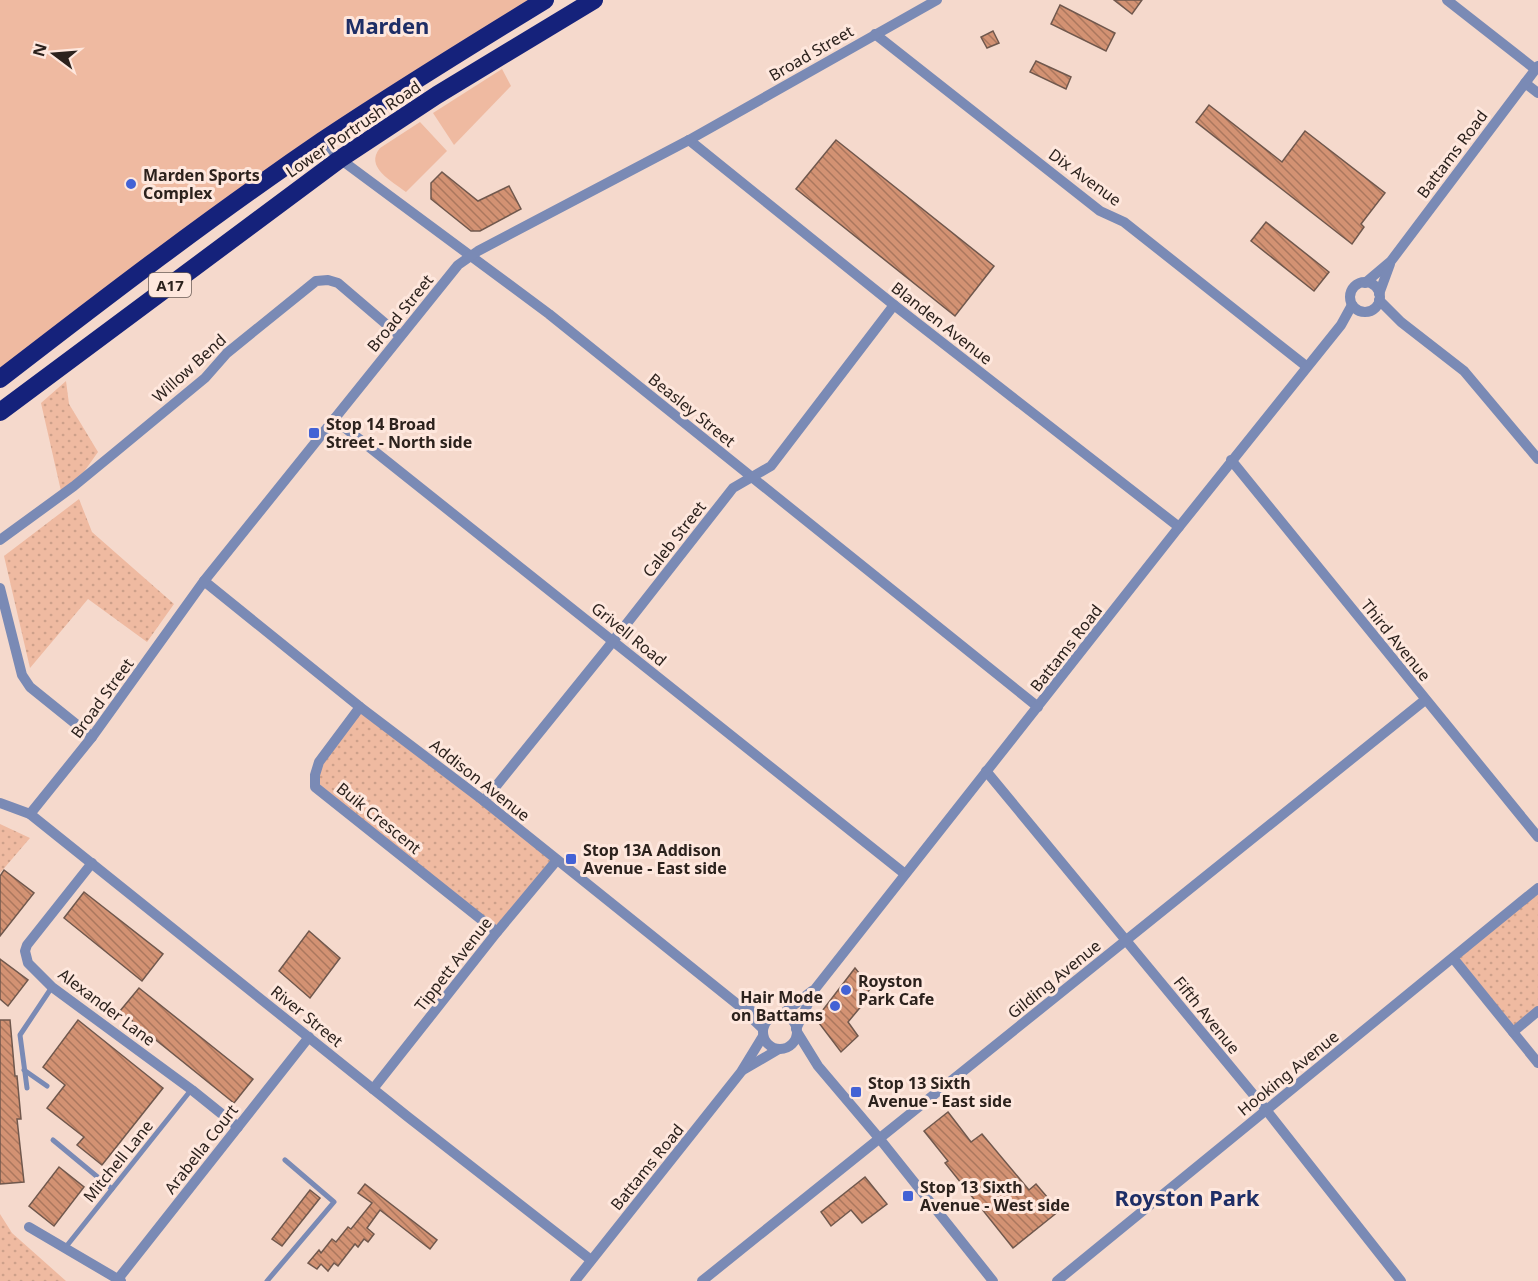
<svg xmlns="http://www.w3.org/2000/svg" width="1538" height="1281" font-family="'Noto Sans',sans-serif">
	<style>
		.green { fill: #efbaa1 }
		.park { fill: url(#park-dots) }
		.building { fill: url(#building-back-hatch); stroke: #70584d; stroke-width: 1.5 }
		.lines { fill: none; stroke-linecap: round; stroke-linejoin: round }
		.lane { stroke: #7a8ab5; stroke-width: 5 }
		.street { stroke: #7a8ab5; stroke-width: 10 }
		.highway { stroke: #15227b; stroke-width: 18 }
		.poi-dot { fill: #4362d5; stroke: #fee7dd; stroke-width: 2 }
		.labels { text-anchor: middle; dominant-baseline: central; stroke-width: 6; stroke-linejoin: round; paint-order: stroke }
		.shield { fill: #fee7dd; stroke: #6b5d57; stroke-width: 1.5 }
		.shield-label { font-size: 15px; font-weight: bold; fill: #2c221d }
		.street-label { font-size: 16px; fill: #2c221d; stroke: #fee7dd }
		.poi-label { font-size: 16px; font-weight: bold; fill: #2c221d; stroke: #fee7dd; text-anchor: start }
		.district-label { font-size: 22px; font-weight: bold; fill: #1e2e66; stroke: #fee7dd }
	</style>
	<defs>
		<pattern id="park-dots" width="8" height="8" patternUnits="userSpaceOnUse" patternTransform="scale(1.5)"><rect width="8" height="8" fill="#efbaa1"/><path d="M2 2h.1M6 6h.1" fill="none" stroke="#cda08a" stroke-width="1.8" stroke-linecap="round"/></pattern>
		<pattern id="building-back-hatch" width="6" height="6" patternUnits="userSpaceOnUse" patternTransform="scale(1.5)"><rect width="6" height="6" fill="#d39273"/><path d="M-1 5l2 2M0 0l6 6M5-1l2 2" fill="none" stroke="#ab775e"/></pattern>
	</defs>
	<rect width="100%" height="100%" fill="#f5d9cc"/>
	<g class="green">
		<polygon points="0,0 545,0 425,73 0,379"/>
		<polygon points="502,69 511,86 454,145 433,113"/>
		<path d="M420,122L447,151L406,192C392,181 364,167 380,148Z"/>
	</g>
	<g class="park">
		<polygon points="66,381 69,404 98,452 81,476 61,491 41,403"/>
		<polygon points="79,499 92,532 174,604 147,642 88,599 30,668 4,556"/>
		<polygon points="360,707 557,860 497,932 315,787 315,775"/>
		<polygon points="0,824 30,838 0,873"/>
		<polygon points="1538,888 1538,1011 1513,1032 1453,958"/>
		<polygon points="0,1214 12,1233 66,1281 0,1281"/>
	</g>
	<g class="building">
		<polygon points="1114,0 1142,0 1132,14"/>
		<polygon points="1060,5 1115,33 1106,51 1051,24"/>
		<polygon points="993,31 999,43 987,48 981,37"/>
		<polygon points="1036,61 1071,77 1066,89 1030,72"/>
		<polygon points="1209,105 1282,162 1305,131 1385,193 1361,224 1364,227 1352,244 1196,122"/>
		<polygon points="836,140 994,266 955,316 796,189"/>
		<polygon points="442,172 478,201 509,186 521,209 480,231 471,231 431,199 431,183"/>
		<polygon points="1266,222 1329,272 1314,291 1251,241"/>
		<polygon points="4,870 34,893 0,936 0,876"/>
		<polygon points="84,892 163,954 142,981 64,918"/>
		<polygon points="309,931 340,958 310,998 279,971"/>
		<polygon points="0,959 28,980 8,1006 0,999"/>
		<polygon points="855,968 871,988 860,1001 863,1004 848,1022 858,1036 841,1052 816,1019"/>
		<polygon points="139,988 253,1079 234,1103 120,1011"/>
		<polygon points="0,1020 10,1020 15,1076 17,1076 21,1119 17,1119 24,1182 0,1184"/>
		<polygon points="78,1020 163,1088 102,1165 77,1145 84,1137 47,1108 65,1085 43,1067"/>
		<polygon points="948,1112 971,1142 982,1134 1029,1190 1036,1184 1059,1211 1013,1248 945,1163 948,1161 924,1131"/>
		<polygon points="59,1167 84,1187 54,1226 29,1206"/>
		<polygon points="865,1177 887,1204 862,1223 851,1210 831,1226 821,1212"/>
		<polygon points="365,1184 437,1240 430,1249 380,1210 367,1228 374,1234 368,1242 364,1239 358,1247 355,1244 338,1266 334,1263 328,1271 321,1264 317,1269 308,1263 319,1250 321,1253 332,1239 336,1242 348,1227 351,1229 372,1203 358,1193"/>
		<polygon points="310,1190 320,1198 282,1246 272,1239"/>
	</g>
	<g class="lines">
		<g class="lane">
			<polyline points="24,1070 47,1086"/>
			<polyline points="27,1088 20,1035 52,987"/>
			<polyline points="53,1140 112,1189"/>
			<polyline points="65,1248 191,1090"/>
			<polyline points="267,1281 334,1202 285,1160"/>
		</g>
		<g class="street">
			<polyline points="1447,0 1535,69"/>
			<polyline points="875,34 1100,211 1124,222 1306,366"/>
			<polyline points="1525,83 1538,93"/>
			<polyline points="323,140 340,159 549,314 1038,707"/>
			<polyline points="689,140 894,305 1179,527"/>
			<circle cx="1365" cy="297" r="15"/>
			<polyline points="1365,283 1391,261 1538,66"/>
			<polyline points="1379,294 1390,264"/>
			<polyline points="1379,300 1401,322 1464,371 1538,459"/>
			<polyline points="334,419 905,874"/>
			<polyline points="1231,460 1538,837"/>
			<polyline points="0,540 74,486 113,454 205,378 227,353 316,281 328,280 338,283 400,336"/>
			<polyline points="204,581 360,707 484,801 737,1004 763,1029"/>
			<polyline points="0,588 22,675 30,687 92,737"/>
			<polyline points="360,707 319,762 315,775 315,787 497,932"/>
			<polyline points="986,771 1267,1111 1401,1281"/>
			<polyline points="484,801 606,650 733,488 771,466 894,305"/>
			<polyline points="0,803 30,814 408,1117 591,1260"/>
			<polyline points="30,814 92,737 204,581 458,265 478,251 689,140 937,0"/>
			<polyline points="92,863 27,945 25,951 28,963 52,987 192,1090 238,1127"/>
			<polyline points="1453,958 1538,1063"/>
			<polyline points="740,1005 768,1019"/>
			<circle cx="780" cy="1032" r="17"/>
			<polyline points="781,1015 812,991"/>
			<polyline points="796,1029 815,989 1179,527 1341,325 1352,305"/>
			<polyline points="797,1032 818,1066 879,1138 993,1281"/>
			<polyline points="1513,1032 1538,1011"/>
			<polyline points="743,1070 779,1049"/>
			<polyline points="373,1089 497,932 557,860"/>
			<polyline points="29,1227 121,1281"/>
			<polyline points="118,1279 309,1037"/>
			<polyline points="575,1281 741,1072 763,1036"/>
			<polyline points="702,1281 1425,700"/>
			<polyline points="1057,1281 1538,888"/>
		</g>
		<g class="highway">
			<path d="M0,379C106,297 212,216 322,141C395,92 470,46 545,0"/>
			<polyline points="0,412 340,159 437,95 594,0"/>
		</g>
	</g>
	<g class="poi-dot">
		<circle cx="131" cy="184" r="6"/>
		<rect x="308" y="427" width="12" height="12" rx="3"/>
		<rect x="565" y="853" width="12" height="12" rx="3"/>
		<circle cx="846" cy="990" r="6"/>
		<circle cx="835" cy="1006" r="6"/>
		<rect x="850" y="1086" width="12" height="12" rx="3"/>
		<rect x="902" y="1190" width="12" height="12" rx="3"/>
	</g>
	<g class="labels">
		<rect class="shield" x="149" y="273" width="42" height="24" rx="4.5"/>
		<g class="shield-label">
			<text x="170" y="285">A17</text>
		</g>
		<g class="street-label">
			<text transform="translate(811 53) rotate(-30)">Broad Street</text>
			<text transform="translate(353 129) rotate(-34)">Lower Portrush Road</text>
			<text transform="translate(1452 154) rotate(-53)">Battams Road</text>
			<text transform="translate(1085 177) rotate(36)">Dix Avenue</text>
			<text transform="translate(400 313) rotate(-51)">Broad Street</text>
			<text transform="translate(942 323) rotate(38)">Blanden Avenue</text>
			<text transform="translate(189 368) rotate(-42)">Willow Bend</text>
			<text transform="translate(692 410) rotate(39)">Beasley Street</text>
			<text transform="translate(674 539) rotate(-52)">Caleb Street</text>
			<text transform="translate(629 634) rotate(39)">Grivell Road</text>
			<text transform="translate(1396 640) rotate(51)">Third Avenue</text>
			<text transform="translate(1066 648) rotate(-52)">Battams Road</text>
			<text transform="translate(102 698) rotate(-54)">Broad Street</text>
			<text transform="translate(480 780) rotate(38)">Addison Avenue</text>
			<text transform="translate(379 818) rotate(39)">Buik Crescent</text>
			<text transform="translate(453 964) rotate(-52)">Tippett Avenue</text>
			<text transform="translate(1054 979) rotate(-39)">Gilding Avenue</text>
			<text transform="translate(107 1007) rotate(37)">Alexander Lane</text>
			<text transform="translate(1207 1015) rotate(51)">Fifth Avenue</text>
			<text transform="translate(307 1016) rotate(39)">River Street</text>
			<text transform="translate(1288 1073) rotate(-39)">Hooking Avenue</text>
			<text transform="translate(201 1149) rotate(-52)">Arabella Court</text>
			<text transform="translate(118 1161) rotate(-51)">Mitchell Lane</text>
			<text transform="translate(647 1167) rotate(-51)">Battams Road</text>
		</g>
		<g class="poi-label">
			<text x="143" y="175">Marden Sports<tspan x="143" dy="18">Complex</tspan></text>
			<text x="326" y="424">Stop 14 Broad<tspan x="326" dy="18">Street - North side</tspan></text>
			<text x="583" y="850">Stop 13A Addison<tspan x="583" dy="18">Avenue - East side</tspan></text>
			<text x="858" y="981">Royston<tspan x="858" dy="18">Park Cafe</tspan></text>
			<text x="823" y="997" text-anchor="end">Hair Mode<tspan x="823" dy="18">on Battams</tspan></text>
			<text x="868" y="1083">Stop 13 Sixth<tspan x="868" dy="18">Avenue - East side</tspan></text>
			<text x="920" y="1187">Stop 13 Sixth<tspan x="920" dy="18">Avenue - West side</tspan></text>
		</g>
		<g class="district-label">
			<text x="387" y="25">Marden</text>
			<text x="1187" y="1197">Royston Park</text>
		</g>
	</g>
	<g transform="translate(54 54) rotate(286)" stroke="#fee7dd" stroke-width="4.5" paint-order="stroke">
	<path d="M0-4.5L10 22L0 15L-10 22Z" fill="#2c221d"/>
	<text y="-9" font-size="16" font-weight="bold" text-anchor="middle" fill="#2c221d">N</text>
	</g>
</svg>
